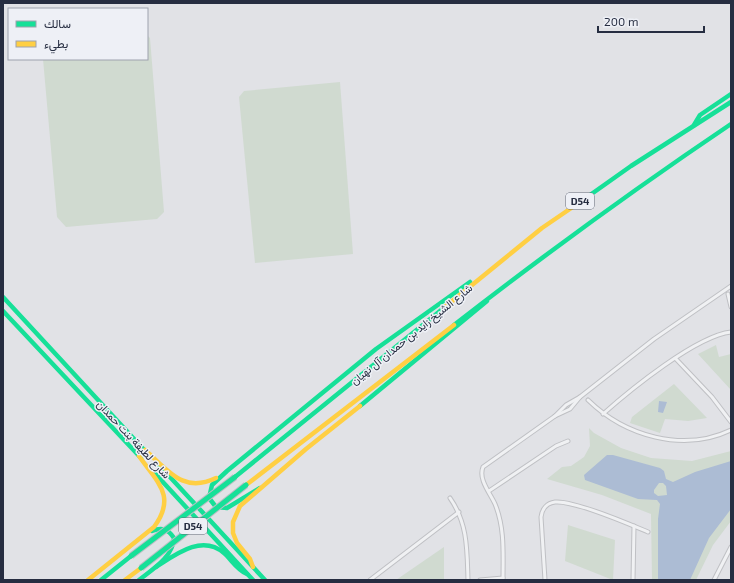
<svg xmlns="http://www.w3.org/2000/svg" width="734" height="583" font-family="'Exo 2',Vazirmatn,sans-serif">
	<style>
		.green { fill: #d0dad0 }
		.water { fill: #acbcd4; fill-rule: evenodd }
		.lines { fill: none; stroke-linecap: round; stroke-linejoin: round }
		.street-casing { stroke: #bfc0c4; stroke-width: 5 }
		.street { stroke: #f0f1f3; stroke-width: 3 }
		.fast { stroke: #16e098; stroke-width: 4.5 }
		.slow { stroke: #ffcf43; stroke-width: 4.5 }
		.fast-bridge-casing { stroke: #bcbfc4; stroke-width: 7; stroke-linecap: butt }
		.fast-bridge { stroke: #16e098; stroke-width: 5 }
		.labels { text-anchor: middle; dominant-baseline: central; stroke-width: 3; stroke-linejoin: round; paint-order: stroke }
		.shield { fill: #eef0f6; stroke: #626877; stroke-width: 1 }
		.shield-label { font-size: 10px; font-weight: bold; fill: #262d41 }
		.street-label { font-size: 11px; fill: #262d41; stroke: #eef0f6 }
	</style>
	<rect width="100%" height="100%" fill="#e1e2e6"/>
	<g class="green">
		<polygon points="147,35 150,38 164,212 157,219 66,227 57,217 43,59 147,59"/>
		<polygon points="340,82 353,254 255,263 239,97 244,91"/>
		<polygon points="716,345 719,357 731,354 731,390 698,354"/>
		<polygon points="674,384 707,418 688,421 665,419 660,433 630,423 632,417"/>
		<polygon points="589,428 594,433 621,448 651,458 692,461 731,451 731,521 713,545 696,580 652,580 651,514 602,495 547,479 562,467 571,466 584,457 590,446"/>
		<polygon points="568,525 615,540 613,580 565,561"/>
		<polygon points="444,547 444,580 396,580"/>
	</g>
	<g class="water">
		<polygon points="659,401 667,402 663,413 658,412"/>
		<path d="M607,455H613L660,468L664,471L666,479L673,482L695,472L731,461V509L709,538L690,580H658V519L660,504L657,500L638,499L585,480L584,475ZM659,483H663L666,486L667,495L658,496L654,493V490Z"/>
	</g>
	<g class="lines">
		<defs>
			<g id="street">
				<polyline points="728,294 731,307"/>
				<polyline points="676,359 712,397 731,422"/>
				<path d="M588,400C625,436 683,453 731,430"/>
				<path d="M603,414C630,390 696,336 731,332"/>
				<polyline points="555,416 570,409 580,397"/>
				<polyline points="489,491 556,446 568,441"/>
				<path d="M450,498C468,524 467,550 468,580"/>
				<polyline points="370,580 459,512"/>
				<polyline points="480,580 503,578"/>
				<path d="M503,580C503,554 505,528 495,504C490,493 478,479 483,467L555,416L566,405L580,397L654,339L731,286"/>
				<path d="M545,580L541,517C542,509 547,503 555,502C574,500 629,524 648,532"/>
				<polyline points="633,580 634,526"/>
				<polyline points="714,580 731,547"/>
			</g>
		</defs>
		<use href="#street" class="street-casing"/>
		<use href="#street" class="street"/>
		<g class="fast">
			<polyline points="694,125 700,115 731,94"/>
			<polyline points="583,200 631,166 731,102"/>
			<polyline points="3,297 147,453"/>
			<polyline points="3,311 141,458"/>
			<path d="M454,325C544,255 636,188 731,124"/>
			<polyline points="360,406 487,301"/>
			<polyline points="158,464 265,580"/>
			<polyline points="150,468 253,580"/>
			<polyline points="235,477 445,307"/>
			<polyline points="260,488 227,508 216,507 209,498 212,485 227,471 376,349 470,282"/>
			<path d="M156,567C176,554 202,534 224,553C232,560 236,569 247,574"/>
			<polyline points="101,580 131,556"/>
			<path d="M139,580C153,569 173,557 174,538C168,529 162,527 152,531"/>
		</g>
		<g class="slow">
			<polyline points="445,307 542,228 583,200"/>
			<path d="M145,450C168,470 183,494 216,478"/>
			<polyline points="246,485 454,325"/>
			<polyline points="253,567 250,559 237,543 233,533 233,522 240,506 306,449 360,406"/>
			<path d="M88,580L154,527C177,496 157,482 139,456"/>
			<polyline points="125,580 141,568"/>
		</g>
		<defs>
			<g id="fast-bridge">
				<polyline points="131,556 235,477"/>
				<polyline points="141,568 246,485"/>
			</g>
		</defs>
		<use href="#fast-bridge" class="fast-bridge-casing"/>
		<use href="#fast-bridge" class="fast-bridge"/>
	</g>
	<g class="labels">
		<g class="shield">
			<rect x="566" y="193" width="28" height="16" rx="3"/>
			<rect x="179" y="518" width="28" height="16" rx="3"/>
		</g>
		<g class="shield-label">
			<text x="580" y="201">D54</text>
			<text x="193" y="526">D54</text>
		</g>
		<g class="street-label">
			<text transform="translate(411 334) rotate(-39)">شارع الشيخ زايد بن حمدان آل نهيان</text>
			<text transform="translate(134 439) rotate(47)">شارع لطيفة بنت حمدان</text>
		</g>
	</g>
	<rect width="734" height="583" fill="none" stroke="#262d41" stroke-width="8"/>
	<rect x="8" y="8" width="140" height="52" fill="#eef0f6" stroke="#9ea2ae"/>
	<rect x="16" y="21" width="20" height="6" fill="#16e098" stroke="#9ea2ae"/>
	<text x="44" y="28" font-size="12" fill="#262d41">سالك</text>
	<rect x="16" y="41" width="20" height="6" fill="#ffcf43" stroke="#9ea2ae"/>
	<text x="44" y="48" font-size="12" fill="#262d41">بطيء</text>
	<path d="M598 26v6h106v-6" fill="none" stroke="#262d41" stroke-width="2"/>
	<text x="604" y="26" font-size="12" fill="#262d41" stroke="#eef0f6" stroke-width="3" paint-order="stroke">200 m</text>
</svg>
